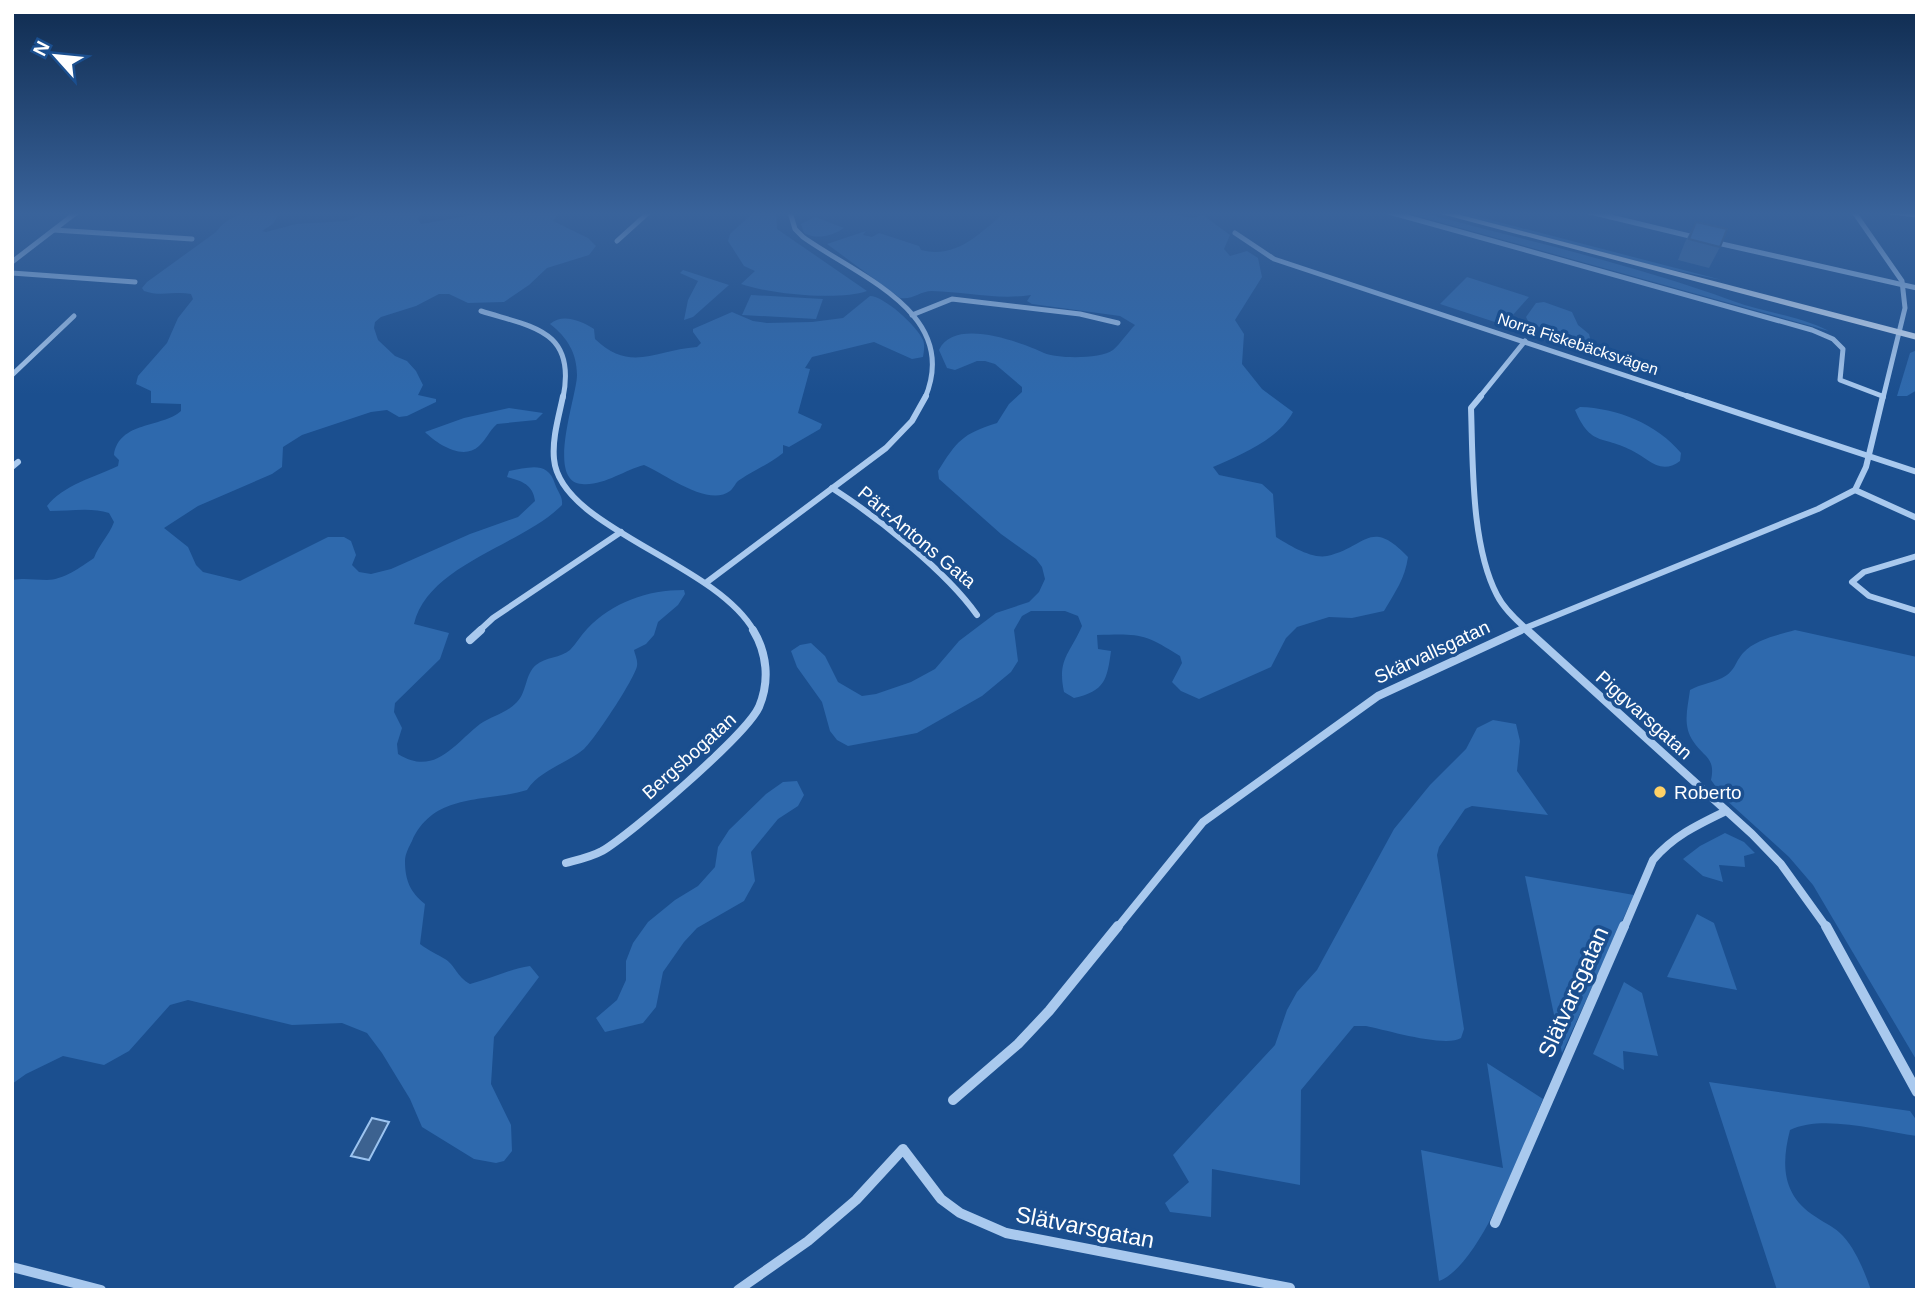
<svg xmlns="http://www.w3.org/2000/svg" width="1929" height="1302" font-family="Arial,sans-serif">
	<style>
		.green { fill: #2e69ad }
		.water { fill: #3c6290; stroke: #9cc4f0; stroke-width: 2 }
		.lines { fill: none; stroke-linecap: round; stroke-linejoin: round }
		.street-far3 { stroke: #a9c9ee; stroke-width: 5 }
		.street-far2 { stroke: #a9c9ee; stroke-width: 6 }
		.street-far1 { stroke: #a9c9ee; stroke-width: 8 }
		.street { stroke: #a9c9ee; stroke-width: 10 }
		.secondary { fill: #d6e6fa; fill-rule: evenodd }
		.wall { fill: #3a679d }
		.building { fill: #4478b7; stroke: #305480; stroke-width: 2 }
		.poi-dot { fill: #ffd166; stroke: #1b4f8f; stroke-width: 2.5 }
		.labels { text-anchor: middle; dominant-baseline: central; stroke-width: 7; stroke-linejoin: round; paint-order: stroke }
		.far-street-label { font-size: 16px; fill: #fff; stroke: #1b4f8f }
		.street-label { font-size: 19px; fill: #fff; stroke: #1b4f8f }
		.poi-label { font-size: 19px; fill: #fff; stroke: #1b4f8f; text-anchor: start }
		.near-street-label { font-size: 23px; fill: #fff; stroke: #1b4f8f }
	</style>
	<rect width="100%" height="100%" fill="#1b4f8f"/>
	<g class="green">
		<path d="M368,212H423L418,219L421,224L490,212H559L553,221L588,238L596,246L589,255L547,268L529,285L504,302L468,303L449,294H439L416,306L381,317L375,322L374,328L378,340L395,356L407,361L416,371L423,385L418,395L436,399V402L407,416L399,417L387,410L371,412L302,435L283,447L282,467L272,474L198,506L164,528L188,547L196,565L203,572L240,581L328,537H344L351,541L356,555L352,565L359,572L371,574L391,569L470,534L518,517L535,501C533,484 521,481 507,477L509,471C528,468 548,460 555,484C558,493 563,496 562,505C523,545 428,564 414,624L449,633L440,659L395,703L394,712L402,728L397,744L398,754C435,777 454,744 480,724C492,716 507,713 517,702C527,692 525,674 536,665C545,657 561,658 570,650C576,644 581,635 587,629C613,602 647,590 684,590L685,594L678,605L658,622L654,635L646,644L634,650C635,655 638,660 637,666C635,678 595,739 584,749C566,764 540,770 527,790C485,803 434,792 412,841C409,847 405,854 405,861C405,880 410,892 425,904L420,944C429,951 437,954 445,959C456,966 456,976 470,984C490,979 509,969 530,966L539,977L494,1037L491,1084L511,1125L512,1151L504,1161L496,1163L474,1159L422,1127L410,1099L382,1053L367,1033L342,1023L292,1025L188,1000L170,1005L129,1051L104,1065L63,1056L26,1074L12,1084V580C25,578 35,580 47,580C63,580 81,567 94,558C99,544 109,536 114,522L109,513C92,507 69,511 50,511L47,506C63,485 95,477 118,466L119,460L114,455C119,421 162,428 181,411V404L151,403V391L136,384L138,376L167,343L178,318L193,299L191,294C175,291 160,297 144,291L142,288L147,282L216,232C229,214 256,206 278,215L273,224L262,231L266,232L296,224L347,221Z"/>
		<path d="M754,212H776L777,229L867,291C839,301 769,294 741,284L755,271L744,266L728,241L730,234Z"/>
		<path d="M1005,212H1177V215L1192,218L1203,215L1230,235L1224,249L1230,256L1247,251L1258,258L1262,277L1235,320L1244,334L1242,364L1262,389L1293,412C1278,440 1240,455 1213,467L1219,475L1262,484L1273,494L1276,537C1289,545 1311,559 1327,556C1367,547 1370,517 1408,557C1405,579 1395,592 1384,611L1352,618L1329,617L1297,627L1286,638L1271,667L1199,699L1181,691L1172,682L1182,663L1180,656C1143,633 1140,634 1097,635L1098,649L1111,651C1107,680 1105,691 1074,698L1064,692C1057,659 1070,654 1082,626L1078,616L1065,611H1031L1022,616L1014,630L1018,661L1011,672L982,696L917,733L848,746L837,740L830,731L822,702L797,667L791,651L800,645L811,643L825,656L838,682L862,696L876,694L911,682L935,669L959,641L996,613L1029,602L1039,592L1045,579L1042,567L1036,559L1001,534L939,479L938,471C957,441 962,434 997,423L1009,404L1022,392V387L995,364L985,361H977L955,370L947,368L939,350C954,317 1020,342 1044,353C1058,359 1101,359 1113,350C1121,343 1128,332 1135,325L1120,316L1032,304L1027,301L1031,295C997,300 966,292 932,291C920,291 913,300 900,298L827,244L866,231L863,235L872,237L879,233L919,246L921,250C957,259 979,234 1005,212Z"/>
		<path d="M1403,212H1420C1524,240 1632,264 1733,301C1765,313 1798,315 1829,331Z"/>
		<polygon points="1449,212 1460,212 1722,280 1663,268"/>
		<path d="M815,217L844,228C832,236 817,240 804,233L801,224Z"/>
		<polygon points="683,270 729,285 693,317 684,320 688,300 698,281 680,273"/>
		<polygon points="1467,277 1529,297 1504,325 1440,304"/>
		<polygon points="751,295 823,299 816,319 742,315"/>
		<path d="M870,296C884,296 917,326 923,340C925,345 924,351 923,357L912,359L874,342L812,357L805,368L810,369L798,413L822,424L820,429L789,447L783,445V453C769,464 755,470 741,479C735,482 735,487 730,491C708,508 664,473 644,465C624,470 604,486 582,484C545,482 577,396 577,375C577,353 567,337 550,324C563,313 581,321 594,329L595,339C630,373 656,350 697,347L701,343L693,332V329L732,312L753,321L767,323L812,322L843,318Z"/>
		<polygon points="1544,302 1572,312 1578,325 1589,334 1591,342 1574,340 1529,323 1526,317 1536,303"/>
		<polygon points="1917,350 1917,390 1907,396 1897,396 1910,353"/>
		<path d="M1580,407C1617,408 1657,424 1681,453L1680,461C1660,476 1648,458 1631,450C1602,435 1591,447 1575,410Z"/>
		<path d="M509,408L543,413L536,420L497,424C489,431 486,440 479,446C463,461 437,444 425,432L464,418Z"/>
		<path d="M1795,630L1917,657V1061L1813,885L1789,857L1724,798L1711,780C1716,757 1703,757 1693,741C1682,725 1688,707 1690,690C1701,684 1711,683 1722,678C1735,672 1735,662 1743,653C1756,639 1779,635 1795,630Z"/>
		<path d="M1493,720L1516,724L1520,741L1517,771L1548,815L1472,806L1465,809L1439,847L1437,855L1464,1029L1461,1038C1446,1048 1386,1030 1366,1026H1354L1301,1090L1300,1185L1212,1169L1211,1217L1170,1212L1165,1203L1189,1182L1173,1155L1275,1045L1287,1010L1297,992L1317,970L1394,829L1430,785L1466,749L1477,728Z"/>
		<polygon points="797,781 804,795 798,806 778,819 751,852 755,881 744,901 697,928 684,942 663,972 656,1007 643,1023 605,1032 596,1018 617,1000 626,980 626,961 633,943 648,922 675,900 698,886 715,867 718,847 729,830 766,794 783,782"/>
		<polygon points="1725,833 1744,842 1755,853 1744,856 1745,867 1719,865 1723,882 1703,876 1683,859 1700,846"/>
		<polygon points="1525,876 1634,895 1562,1053"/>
		<polygon points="1697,914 1714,923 1737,990 1667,977"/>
		<polygon points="1624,982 1642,993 1658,1056 1623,1051 1624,1070 1593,1054"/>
		<path d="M1487,1063L1543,1099C1524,1143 1482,1265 1439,1281L1421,1150L1503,1168Z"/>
		<path d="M1709,1082L1910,1111L1917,1121V1136C1879,1131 1824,1114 1790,1130C1781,1165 1782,1196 1816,1217C1826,1224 1835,1227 1843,1236C1856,1250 1865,1273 1871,1290H1777Z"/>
	</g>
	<polygon class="water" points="372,1118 389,1122 369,1160 351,1156"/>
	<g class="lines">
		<g class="street-far3">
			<path d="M790,212L795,229L803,237C859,277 961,313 925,398"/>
			<polyline points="1389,212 1812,330 1833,339 1843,349 1840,380 1882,396"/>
			<polyline points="1590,212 1698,238"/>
			<polyline points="1854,212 1902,281 1905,308 1883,398"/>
			<polyline points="1892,212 1917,215"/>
			<polyline points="54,230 192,239"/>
			<polyline points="1235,233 1274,259 1693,398"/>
			<polyline points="617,241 649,212"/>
			<polyline points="1713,242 1917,288"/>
			<polyline points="12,262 77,212"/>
			<polyline points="12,273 135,282"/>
			<path d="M481,311C531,327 577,329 563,398"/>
			<polyline points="912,315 952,299 1080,314 1118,323"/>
			<polyline points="12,375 74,316"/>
			<polyline points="1479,398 1525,341"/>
		</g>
		<g class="street-far2">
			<path d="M563,396C559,416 552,438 554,459C560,528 715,562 754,631"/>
			<path d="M1481,396L1471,408C1473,464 1471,545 1497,595C1504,609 1517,621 1529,631"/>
			<polyline points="1687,396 1917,472"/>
			<polyline points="12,467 18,462"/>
			<path d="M832,488C877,517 946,571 977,615"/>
			<polyline points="1855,490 1917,518"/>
			<polyline points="1917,556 1864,572 1852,582 1869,596 1917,611"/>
			<polyline points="707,582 886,448 912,421 926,396"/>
			<polyline points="479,631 493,618 621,532"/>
			<polyline points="1518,631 1818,509 1855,490 1866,467 1883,396"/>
		</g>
		<g class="street-far1">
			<polyline points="1527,630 1752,834 1781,864 1827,928"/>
			<polyline points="470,640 481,630"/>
			<path d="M566,863C577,860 591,857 602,851C631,834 746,735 759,707C770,681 767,653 753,630"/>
			<polyline points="1117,928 1203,822 1378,696 1521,630"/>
			<path d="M1624,928L1653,860C1673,836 1699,824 1726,811"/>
		</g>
		<g class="street">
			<polyline points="1826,926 1917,1092"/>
			<polyline points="953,1100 1018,1044 1049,1011 1118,926"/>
			<polyline points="1495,1223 1624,926"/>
			<polyline points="12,1267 101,1290"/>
			<polyline points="738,1290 808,1241 856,1200 903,1149 941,1199 960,1213 1006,1233 1290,1288"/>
		</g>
		<polygon class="secondary" points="1434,212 1449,212 1917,334 1917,340"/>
	</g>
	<polygon class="wall" points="1696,222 1720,247 1709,268 1678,260 1685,242"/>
	<polygon class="building" points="1696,222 1727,229 1720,247 1689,239"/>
	<linearGradient id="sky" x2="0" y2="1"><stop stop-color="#0f2b4f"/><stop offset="0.54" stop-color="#39639b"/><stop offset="1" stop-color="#39639b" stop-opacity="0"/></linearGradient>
	<rect width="1929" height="395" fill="url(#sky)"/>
	<circle class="poi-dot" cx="1660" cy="792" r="7"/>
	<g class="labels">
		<g class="far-street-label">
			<text transform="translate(1578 344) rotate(18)">Norra Fiskebäcksvägen</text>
		</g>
		<g class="street-label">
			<text transform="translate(917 537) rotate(40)">Pärt-Antons Gata</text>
			<text transform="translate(1432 652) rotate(-25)">Skärvallsgatan</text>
			<text transform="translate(1644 715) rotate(42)">Piggvarsgatan</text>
			<text transform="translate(689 756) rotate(-42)">Bergsbogatan</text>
		</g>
		<g class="poi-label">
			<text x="1674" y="792">Roberto</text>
		</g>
		<g class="near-street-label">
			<text transform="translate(1573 992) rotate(-66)">Slätvarsgatan</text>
			<text transform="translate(1085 1227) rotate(11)">Slätvarsgatan</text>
		</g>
	</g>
	<rect width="1929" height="1302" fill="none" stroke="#ffffff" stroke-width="28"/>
	<g transform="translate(56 56) rotate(297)" stroke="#1b4f8f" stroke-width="5" paint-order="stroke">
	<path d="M0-5L12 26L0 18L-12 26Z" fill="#ffffff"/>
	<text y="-10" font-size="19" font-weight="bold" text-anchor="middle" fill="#ffffff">N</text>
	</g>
</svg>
